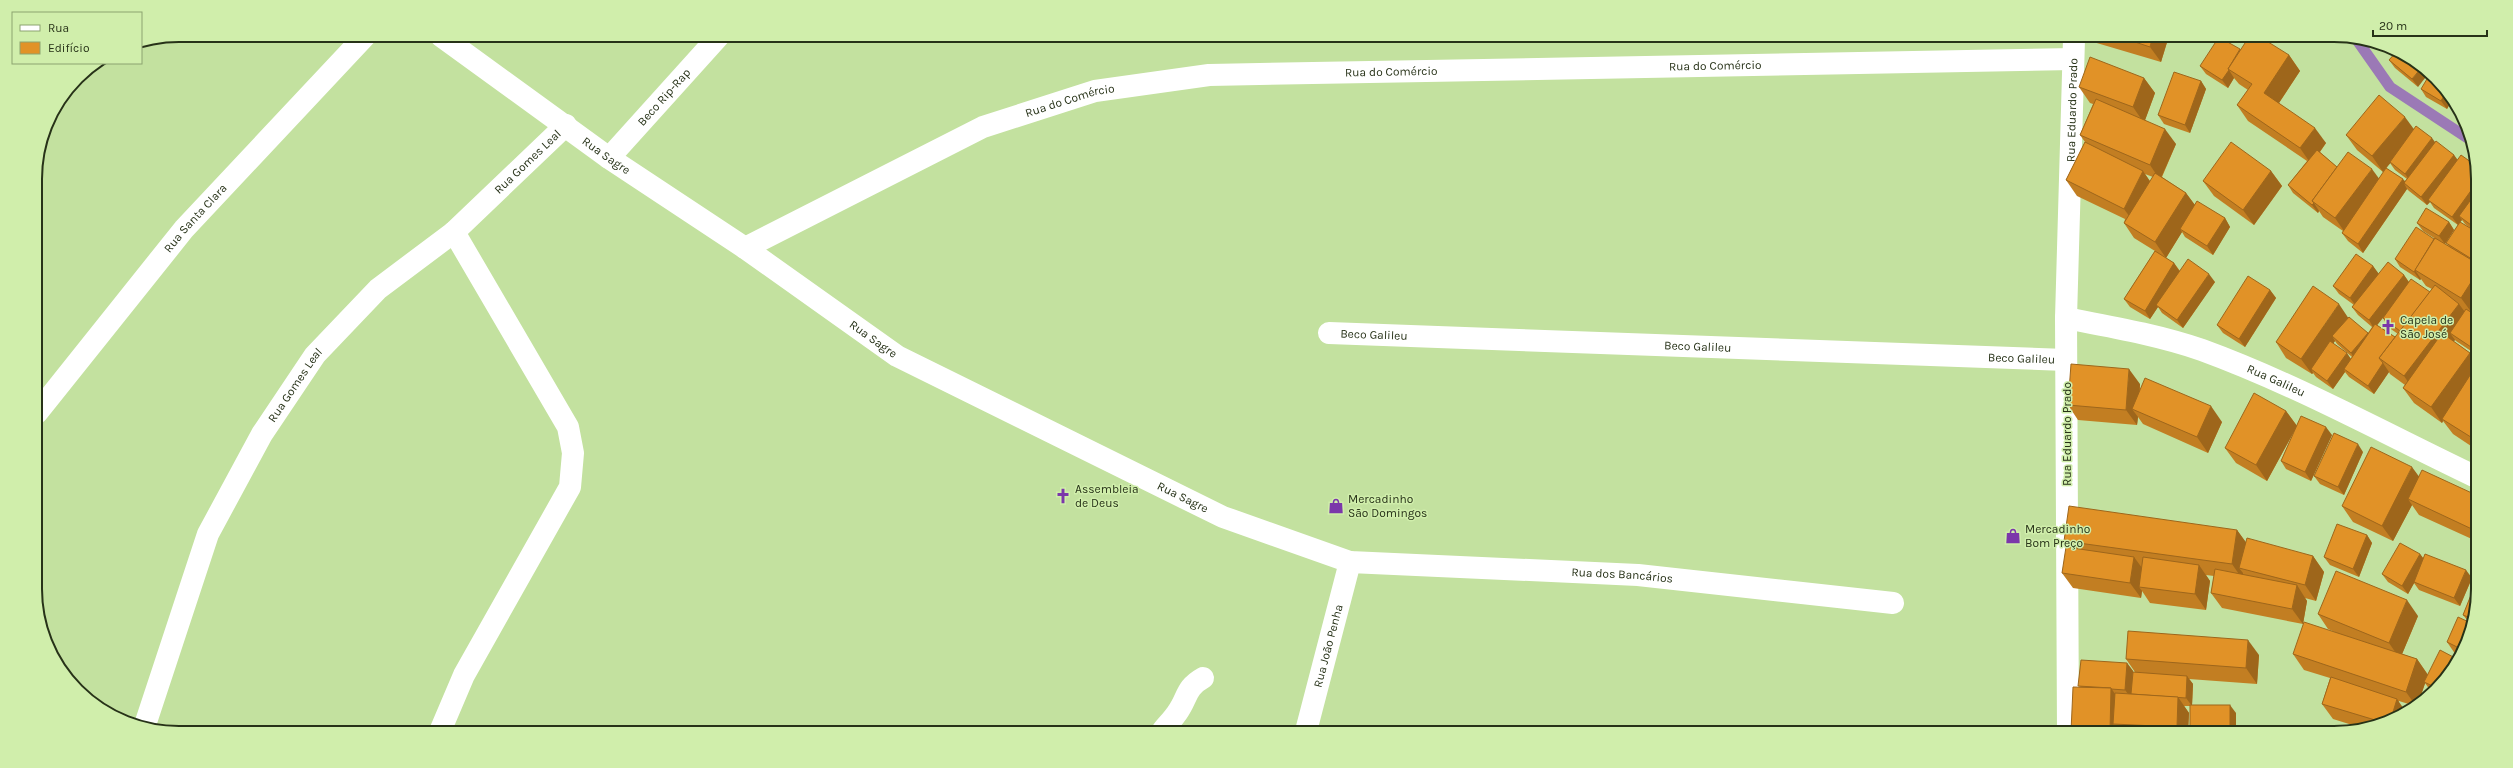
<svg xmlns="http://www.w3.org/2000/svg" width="2513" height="768" font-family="Karla,sans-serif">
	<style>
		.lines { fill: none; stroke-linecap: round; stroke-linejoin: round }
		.stream { stroke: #9b79b6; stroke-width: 11 }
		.minor { stroke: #fff; stroke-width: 22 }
		.wall { fill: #c27e22; fill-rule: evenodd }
		.shaded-wall { fill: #9e661b }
		.building { fill: #e19227; stroke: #9e661b }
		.labels { text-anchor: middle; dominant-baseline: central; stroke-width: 3; stroke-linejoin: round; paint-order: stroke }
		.street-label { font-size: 12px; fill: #273218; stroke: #d0eeab }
		.poi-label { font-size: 12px; fill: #273218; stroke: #d0eeab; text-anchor: start }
		.rim { fill: none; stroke: #273218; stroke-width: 2 }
	</style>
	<rect width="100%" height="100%" fill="#c3e19f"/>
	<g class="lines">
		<polyline class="stream" points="2357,40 2390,87 2469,139"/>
		<g class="minor">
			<path id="s1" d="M441,36L609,158L745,248L897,356L1223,517L1350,562L1638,575L1893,603"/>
			<path id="s2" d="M609,158L719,36"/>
			<path id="s3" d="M745,248L983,127L1095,91L1209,75L2073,59"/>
			<path id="s4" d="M2066,318C2112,327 2158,335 2202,350C2295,384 2384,433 2474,476"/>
			<path id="s5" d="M1329,333L2066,360"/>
			<path id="s6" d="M37,413L184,229L366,35"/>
			<path id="s7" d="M144,728L208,534L262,434L315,355L378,289L454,232L566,125"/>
			<polyline points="441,729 464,675 570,487 573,453 568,427 454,232"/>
			<path d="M1163,730C1167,725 1173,719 1177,713C1188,698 1185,688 1203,678"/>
			<path id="s8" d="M1306,731L1350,562"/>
			<path id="s9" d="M2068,732L2066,318L2074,39"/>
		</g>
	</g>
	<g class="wall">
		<polygon points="2089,39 2168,39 2161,62 2090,41"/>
		<path d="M2240,49L2289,55L2300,71L2279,103L2326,143L2320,152L2337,167L2379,179L2386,168L2383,172L2357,150L2346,135L2414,129L2454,155L2457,160L2475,165V310L2472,313L2475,315L2474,353L2456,341L2455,340L2453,341L2470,353L2474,360V448L2453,434L2443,421L2442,423L2414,403L2403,388L2405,385L2390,374L2389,372L2374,394L2349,377L2345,372L2333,389L2316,377L2313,373L2312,374L2286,358L2276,342L2348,318L2368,333L2372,327L2358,315L2352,307L2354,305L2339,294L2333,286L2373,266L2378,274L2404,275L2409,282L2430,292L2432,289L2426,286L2421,279L2420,280L2400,267L2395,259L2434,239V238L2423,231L2417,223L2449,222L2454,230L2445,244L2449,246L2446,243L2458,225L2434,208L2430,202L2427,205L2409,191L2407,189L2363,253L2348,241L2342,233L2343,231L2323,217L2319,211L2318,213L2293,193L2288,185L2307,161L2248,121L2237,105L2248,90L2239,84L2234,78L2228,88L2206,74L2200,66ZM2390,163L2395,170L2407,179L2405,181L2386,168ZM2462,220L2465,224L2470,228L2460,222ZM2385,315L2383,318L2388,327L2398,334L2395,337L2377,325ZM2335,341L2337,344L2352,357L2351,359L2333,343Z"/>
		<polygon points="2397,51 2418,87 2395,68 2389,60"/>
		<path d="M2144,78L2155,93L2145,120L2176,144L2162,177L2186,193L2195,205L2225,218L2230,227L2213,255L2185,237L2182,232L2166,258L2174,263L2180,271L2215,282L2183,328L2162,313L2158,307L2150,319L2130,307L2124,299L2155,251L2134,238L2124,223L2125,219L2077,196L2066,180L2085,142L2080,135L2093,104L2090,103L2079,87ZM2145,174L2153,177L2150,181Z"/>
		<polygon points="2201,81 2206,89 2190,133 2164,124 2158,115"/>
		<polygon points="2442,84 2451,102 2447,109 2426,97 2421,89"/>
		<polygon points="2271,171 2282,186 2254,225 2214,196 2203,181"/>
		<polygon points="2270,290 2276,298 2245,347 2223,333 2217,325"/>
		<polygon points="2140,384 2140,390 2222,422 2208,453 2143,424 2138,417 2137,425 2078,420 2068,405"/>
		<polygon points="2286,411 2297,426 2332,435 2311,481 2286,469 2281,461 2296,428 2267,481 2236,463 2225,448"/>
		<polygon points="2363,452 2344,495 2320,484 2314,476"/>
		<polygon points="2419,476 2474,494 2474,540 2419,515 2412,505 2393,541 2353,522 2342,506"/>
		<polygon points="2237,530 2246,543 2313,556 2324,572 2316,601 2305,598 2307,601 2303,624 2222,608 2211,593 2214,576 2206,575 2210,581 2206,610 2150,603 2142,591 2141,598 2073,588 2062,573 2069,547 2064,541"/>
		<polygon points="2367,535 2372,543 2359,577 2330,565 2324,557"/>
		<polygon points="2420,554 2423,558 2472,578 2460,606 2419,590 2414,583 2408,594 2388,582 2382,574"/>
		<polygon points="2473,590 2473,626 2460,659 2458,658 2447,642 2468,621 2463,615"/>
		<polygon points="2318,614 2418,616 2402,654 2417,659 2428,675 2459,661 2429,697 2430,690 2425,683 2418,704 2415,706 2399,701 2389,722 2362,728 2333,719 2322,704 2330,678 2304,670 2293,654 2337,633 2328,629"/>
		<polygon points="2259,655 2257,684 2189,679 2193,684 2192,705 2236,713 2236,732 2191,732 2190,731 2190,706 2184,706 2189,713 2188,732 2071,732 2079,687 2127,663 2133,671 2133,679 2135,672 2126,659"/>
	</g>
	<g class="shaded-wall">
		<polygon points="2152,39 2168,39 2161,62 2150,47"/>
		<polygon points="2289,55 2300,71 2275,109 2264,93"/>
		<polygon points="2422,67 2429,73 2418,87 2412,79"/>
		<polygon points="2229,70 2234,78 2228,88 2222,80"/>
		<polygon points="2144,78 2155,93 2144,123 2133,107"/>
		<polygon points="2201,81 2206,89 2190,133 2185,125"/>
		<polygon points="2446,92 2451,102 2447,109 2441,101"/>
		<polygon points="2405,117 2416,132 2383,172 2372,156"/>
		<polygon points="2315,128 2326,143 2311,164 2300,148"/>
		<polygon points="2165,129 2176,144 2160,180 2150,165"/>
		<polygon points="2432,138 2438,146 2411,182 2405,174"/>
		<polygon points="2454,155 2460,163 2428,200 2430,202 2427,205 2421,197"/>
		<polygon points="2372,169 2383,184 2346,234 2335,218"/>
		<polygon points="2143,171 2153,186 2135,224 2124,209"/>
		<polygon points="2271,171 2282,186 2254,225 2243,210"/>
		<polygon points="2403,179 2409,187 2404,183 2407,189 2363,253 2358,244"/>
		<polygon points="2475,185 2475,201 2459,216 2462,220 2458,225 2452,217"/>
		<polygon points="2186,193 2197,208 2180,229 2182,232 2166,258 2155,242"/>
		<polygon points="2314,203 2319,211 2318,213 2312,205"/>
		<polygon points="2225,218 2230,227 2213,255 2207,246"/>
		<polygon points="2449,222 2454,230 2445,244 2439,236"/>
		<polygon points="2174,263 2180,272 2156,305 2158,307 2150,319 2145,311"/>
		<polygon points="2373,266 2379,274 2356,306 2350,298"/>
		<polygon points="2415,270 2421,279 2420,280 2414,272"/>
		<polygon points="2209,274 2215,282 2183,328 2177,320"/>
		<polygon points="2404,275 2410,284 2374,329 2369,320"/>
		<polygon points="2475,276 2475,306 2471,304 2475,310 2472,313 2461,298"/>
		<polygon points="2270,290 2276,298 2245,347 2239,339"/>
		<polygon points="2339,304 2349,319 2332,336 2335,341 2314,371 2311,369 2313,373 2312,374 2301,359"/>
		<polygon points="2459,304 2470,319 2450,333 2455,340 2415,392 2404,376"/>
		<polygon points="2368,333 2356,361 2351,353"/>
		<polygon points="2347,353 2353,362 2344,369 2345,372 2333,389 2327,381"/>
		<polygon points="2470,353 2474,360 2474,377 2442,419 2443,421 2442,423 2431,407"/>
		<polygon points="2383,363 2389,372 2374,394 2368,386"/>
		<polygon points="2129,369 2140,384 2138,411 2132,409 2138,417 2137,425 2126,410"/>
		<polygon points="2211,406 2222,422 2208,453 2197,437"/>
		<polygon points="2286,411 2297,426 2267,481 2256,465"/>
		<polygon points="2326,427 2332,435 2311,481 2305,472"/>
		<polygon points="2358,444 2363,452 2344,495 2338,487"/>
		<polygon points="2412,467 2423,482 2408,499 2412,505 2393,541 2382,526"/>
		<polygon points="2237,530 2248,545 2239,568 2243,573 2243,580 2232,564"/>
		<polygon points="2367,535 2372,543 2359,577 2353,569"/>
		<polygon points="2420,554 2426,562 2408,594 2402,586"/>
		<polygon points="2313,556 2324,572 2316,601 2305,585"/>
		<polygon points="2134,557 2145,572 2139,587 2142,591 2141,598 2130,583"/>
		<polygon points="2199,565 2210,581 2206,610 2195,594"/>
		<polygon points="2466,570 2472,578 2460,606 2454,598"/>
		<polygon points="2297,585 2307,601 2303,624 2292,609"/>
		<polygon points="2407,600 2418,616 2400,659 2389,643"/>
		<polygon points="2248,640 2259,655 2257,684 2246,668"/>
		<polygon points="2417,659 2428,675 2418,704 2416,706 2406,692"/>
		<polygon points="2127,663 2133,671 2131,698 2125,690"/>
		<polygon points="2187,676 2193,684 2192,706 2186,698"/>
		<polygon points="2111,688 2122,704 2113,724 2119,732 2110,732"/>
		<polygon points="2178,697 2189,713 2188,732 2181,732 2177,727"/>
		<polygon points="2397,699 2406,712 2390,722"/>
		<polygon points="2230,705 2236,713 2236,732 2231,732 2230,731"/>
	</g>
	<g class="building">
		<polygon points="2126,39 2152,39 2150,47"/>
		<polygon points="2217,40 2224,40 2240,49 2228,69 2229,70 2222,80 2200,66"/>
		<polygon points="2247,40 2265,40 2289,55 2264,93 2315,128 2300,148 2237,105 2252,84 2228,69"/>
		<polygon points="2397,51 2406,54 2422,67 2412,79 2389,60"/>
		<polygon points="2090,57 2144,78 2133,107 2079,87"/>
		<polygon points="2174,72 2201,81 2185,125 2158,115"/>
		<polygon points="2430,74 2442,84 2446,92 2441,101 2421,89"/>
		<polygon points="2379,95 2405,117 2372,156 2346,135"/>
		<polygon points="2096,99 2165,129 2150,165 2080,135"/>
		<polygon points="2416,126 2432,138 2405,174 2390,162"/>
		<polygon points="2436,141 2454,155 2421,197 2404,183"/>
		<polygon points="2085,142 2143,171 2124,209 2066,180"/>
		<polygon points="2231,142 2271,171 2243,210 2203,181"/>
		<polygon points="2317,150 2337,167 2312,201 2314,203 2312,205 2288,185"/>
		<polygon points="2348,152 2372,169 2335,218 2312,201"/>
		<polygon points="2461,155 2475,165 2475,185 2452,217 2428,200"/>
		<polygon points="2386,168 2403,179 2358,244 2342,233"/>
		<polygon points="2155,173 2186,193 2155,242 2124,223"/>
		<polygon points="2475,194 2475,228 2459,216"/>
		<polygon points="2197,201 2225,218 2207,246 2180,229"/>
		<polygon points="2426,208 2449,222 2439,236 2417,223"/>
		<polygon points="2460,222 2475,231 2475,261 2446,243"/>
		<polygon points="2416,227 2434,239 2414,272 2395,259"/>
		<polygon points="2435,238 2475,262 2475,276 2461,298 2415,270"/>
		<polygon points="2155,251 2174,263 2145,311 2124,299"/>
		<polygon points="2356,254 2373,266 2350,298 2333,286"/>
		<polygon points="2188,259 2209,274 2177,320 2156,305"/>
		<polygon points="2388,262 2404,275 2369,320 2352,307"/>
		<polygon points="2248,276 2270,290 2239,339 2217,325"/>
		<polygon points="2411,279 2430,292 2400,331 2383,318"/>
		<polygon points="2435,285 2459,304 2404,376 2379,358"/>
		<polygon points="2313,286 2339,304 2301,359 2276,342"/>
		<polygon points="2475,299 2475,306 2471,304"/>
		<polygon points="2466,309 2475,315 2474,349 2450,333"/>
		<polygon points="2349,317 2368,333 2351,353 2332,336"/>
		<polygon points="2375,324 2395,337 2379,358 2383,363 2368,386 2344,369"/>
		<polygon points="2442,333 2470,353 2431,407 2403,388"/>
		<polygon points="2330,341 2347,353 2327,381 2311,369"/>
		<polygon points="2071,364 2129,369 2126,410 2068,405"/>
		<polygon points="2474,369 2474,439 2442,419"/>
		<polygon points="2145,378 2211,406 2197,437 2132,409"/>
		<polygon points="2254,393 2286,411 2256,465 2225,448"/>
		<polygon points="2301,416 2326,427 2305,472 2281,461"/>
		<polygon points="2334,433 2358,444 2338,487 2314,476"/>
		<polygon points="2371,447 2412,467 2382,526 2342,506"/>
		<polygon points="2422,470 2474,494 2474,530 2408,499"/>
		<polygon points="2069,506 2237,530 2232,564 2064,541"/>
		<polygon points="2337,524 2367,535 2353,569 2324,557"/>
		<polygon points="2247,538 2313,556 2305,585 2239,568"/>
		<polygon points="2400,543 2420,554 2402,586 2382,574"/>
		<polygon points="2066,547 2134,557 2130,583 2062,573"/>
		<polygon points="2425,554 2466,570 2454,598 2414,582"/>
		<polygon points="2143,557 2199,565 2195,594 2139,587"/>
		<polygon points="2215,569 2297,585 2292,609 2211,593"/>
		<polygon points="2336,571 2407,600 2389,643 2318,614"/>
		<polygon points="2473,590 2473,619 2463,615"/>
		<polygon points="2458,617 2473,624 2473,626 2463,650 2447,642"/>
		<polygon points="2304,622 2417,659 2406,692 2293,654"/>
		<polygon points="2128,631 2248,640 2246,668 2126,659"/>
		<polygon points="2440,650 2459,660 2437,688 2424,682"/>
		<polygon points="2081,660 2127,663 2125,690 2111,689 2111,688 2078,686"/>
		<polygon points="2133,672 2187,676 2186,698 2131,694"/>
		<polygon points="2331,677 2397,699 2390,722 2385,723 2322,704"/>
		<polygon points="2073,687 2111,688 2110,732 2071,732"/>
		<polygon points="2430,690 2434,692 2429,697 2424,700"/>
		<polygon points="2115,693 2178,697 2177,727 2113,724"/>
		<rect x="2190" y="705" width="40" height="26"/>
	</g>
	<defs>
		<symbol id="church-bare" viewBox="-9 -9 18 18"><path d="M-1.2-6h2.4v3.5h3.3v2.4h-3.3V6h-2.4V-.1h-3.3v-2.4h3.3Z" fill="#7b37aa" stroke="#d0eeab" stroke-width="2.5" paint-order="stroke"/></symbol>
		<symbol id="shop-bare" viewBox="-9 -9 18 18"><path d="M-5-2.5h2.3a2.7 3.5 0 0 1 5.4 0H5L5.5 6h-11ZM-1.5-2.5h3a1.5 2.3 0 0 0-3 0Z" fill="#7b37aa" stroke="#d0eeab" stroke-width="2.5" paint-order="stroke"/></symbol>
	</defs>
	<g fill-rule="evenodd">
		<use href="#church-bare" x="2377" y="316" width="22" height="22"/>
		<use href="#church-bare" x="1052" y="485" width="22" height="22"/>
		<use href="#shop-bare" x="1325" y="495" width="22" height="22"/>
		<use href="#shop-bare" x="2002" y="525" width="22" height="22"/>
	</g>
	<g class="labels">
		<g class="street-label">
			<text stroke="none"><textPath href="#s3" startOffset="1006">Rua do Comércio</textPath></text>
			<text stroke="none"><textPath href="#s3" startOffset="682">Rua do Comércio</textPath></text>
			<text stroke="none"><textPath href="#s2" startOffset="82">Beco Rip-Rap</textPath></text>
			<text stroke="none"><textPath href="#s3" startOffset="358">Rua do Comércio</textPath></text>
			<text stroke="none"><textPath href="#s9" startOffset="622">Rua Eduardo Prado</textPath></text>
			<text stroke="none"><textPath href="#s1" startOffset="204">Rua Sagre</textPath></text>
			<text stroke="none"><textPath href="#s7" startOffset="701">Rua Gomes Leal</textPath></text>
			<text stroke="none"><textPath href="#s6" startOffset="251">Rua Santa Clara</textPath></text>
			<text stroke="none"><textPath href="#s5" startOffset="45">Beco Galileu</textPath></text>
			<text stroke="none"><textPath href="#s1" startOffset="528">Rua Sagre</textPath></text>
			<text stroke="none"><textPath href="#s5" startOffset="369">Beco Galileu</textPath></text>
			<text stroke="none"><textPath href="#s5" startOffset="693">Beco Galileu</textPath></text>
			<text stroke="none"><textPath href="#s4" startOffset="220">Rua Galileu</textPath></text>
			<text stroke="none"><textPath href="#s7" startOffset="377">Rua Gomes Leal</textPath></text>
			<text transform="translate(2067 434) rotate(-90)">Rua Eduardo Prado</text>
			<text stroke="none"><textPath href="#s1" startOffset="876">Rua Sagre</textPath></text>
			<text stroke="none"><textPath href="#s1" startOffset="1328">Rua dos Bancários</textPath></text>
			<text stroke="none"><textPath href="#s8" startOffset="88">Rua João Penha</textPath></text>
		</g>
		<g class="poi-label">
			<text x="2400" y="320">Capela de<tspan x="2400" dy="14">São José</tspan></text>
			<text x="1075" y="489">Assembleia<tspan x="1075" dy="14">de Deus</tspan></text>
			<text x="1348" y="499">Mercadinho<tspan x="1348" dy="14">São Domingos</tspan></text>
			<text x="2025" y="529">Mercadinho<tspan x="2025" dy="14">Bom Preço</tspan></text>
		</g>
	</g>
	<path d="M0 0H2513V768H0ZM179 42H2334A137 137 0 0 1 2471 179V589A137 137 0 0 1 2334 726H179A137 137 0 0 1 42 589V179A137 137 0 0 1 179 42Z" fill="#d0eeab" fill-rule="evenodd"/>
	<path class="rim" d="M179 42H2334A137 137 0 0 1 2471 179V589A137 137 0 0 1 2334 726H179A137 137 0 0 1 42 589V179A137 137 0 0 1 179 42Z"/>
	<rect x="12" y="12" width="130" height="52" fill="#d0eeab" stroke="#8ca370"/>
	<rect x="20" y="25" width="20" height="6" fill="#ffffff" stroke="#8ca370"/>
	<text x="48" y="32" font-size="12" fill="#273218">Rua</text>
	<rect x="20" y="42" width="20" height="12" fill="#e19227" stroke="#8ca370"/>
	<text x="48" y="52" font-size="12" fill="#273218">Edifício</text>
	<path d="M2373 30v6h114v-6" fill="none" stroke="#273218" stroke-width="2"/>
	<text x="2379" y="30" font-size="12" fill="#273218" stroke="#d0eeab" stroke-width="3" paint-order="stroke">20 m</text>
</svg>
